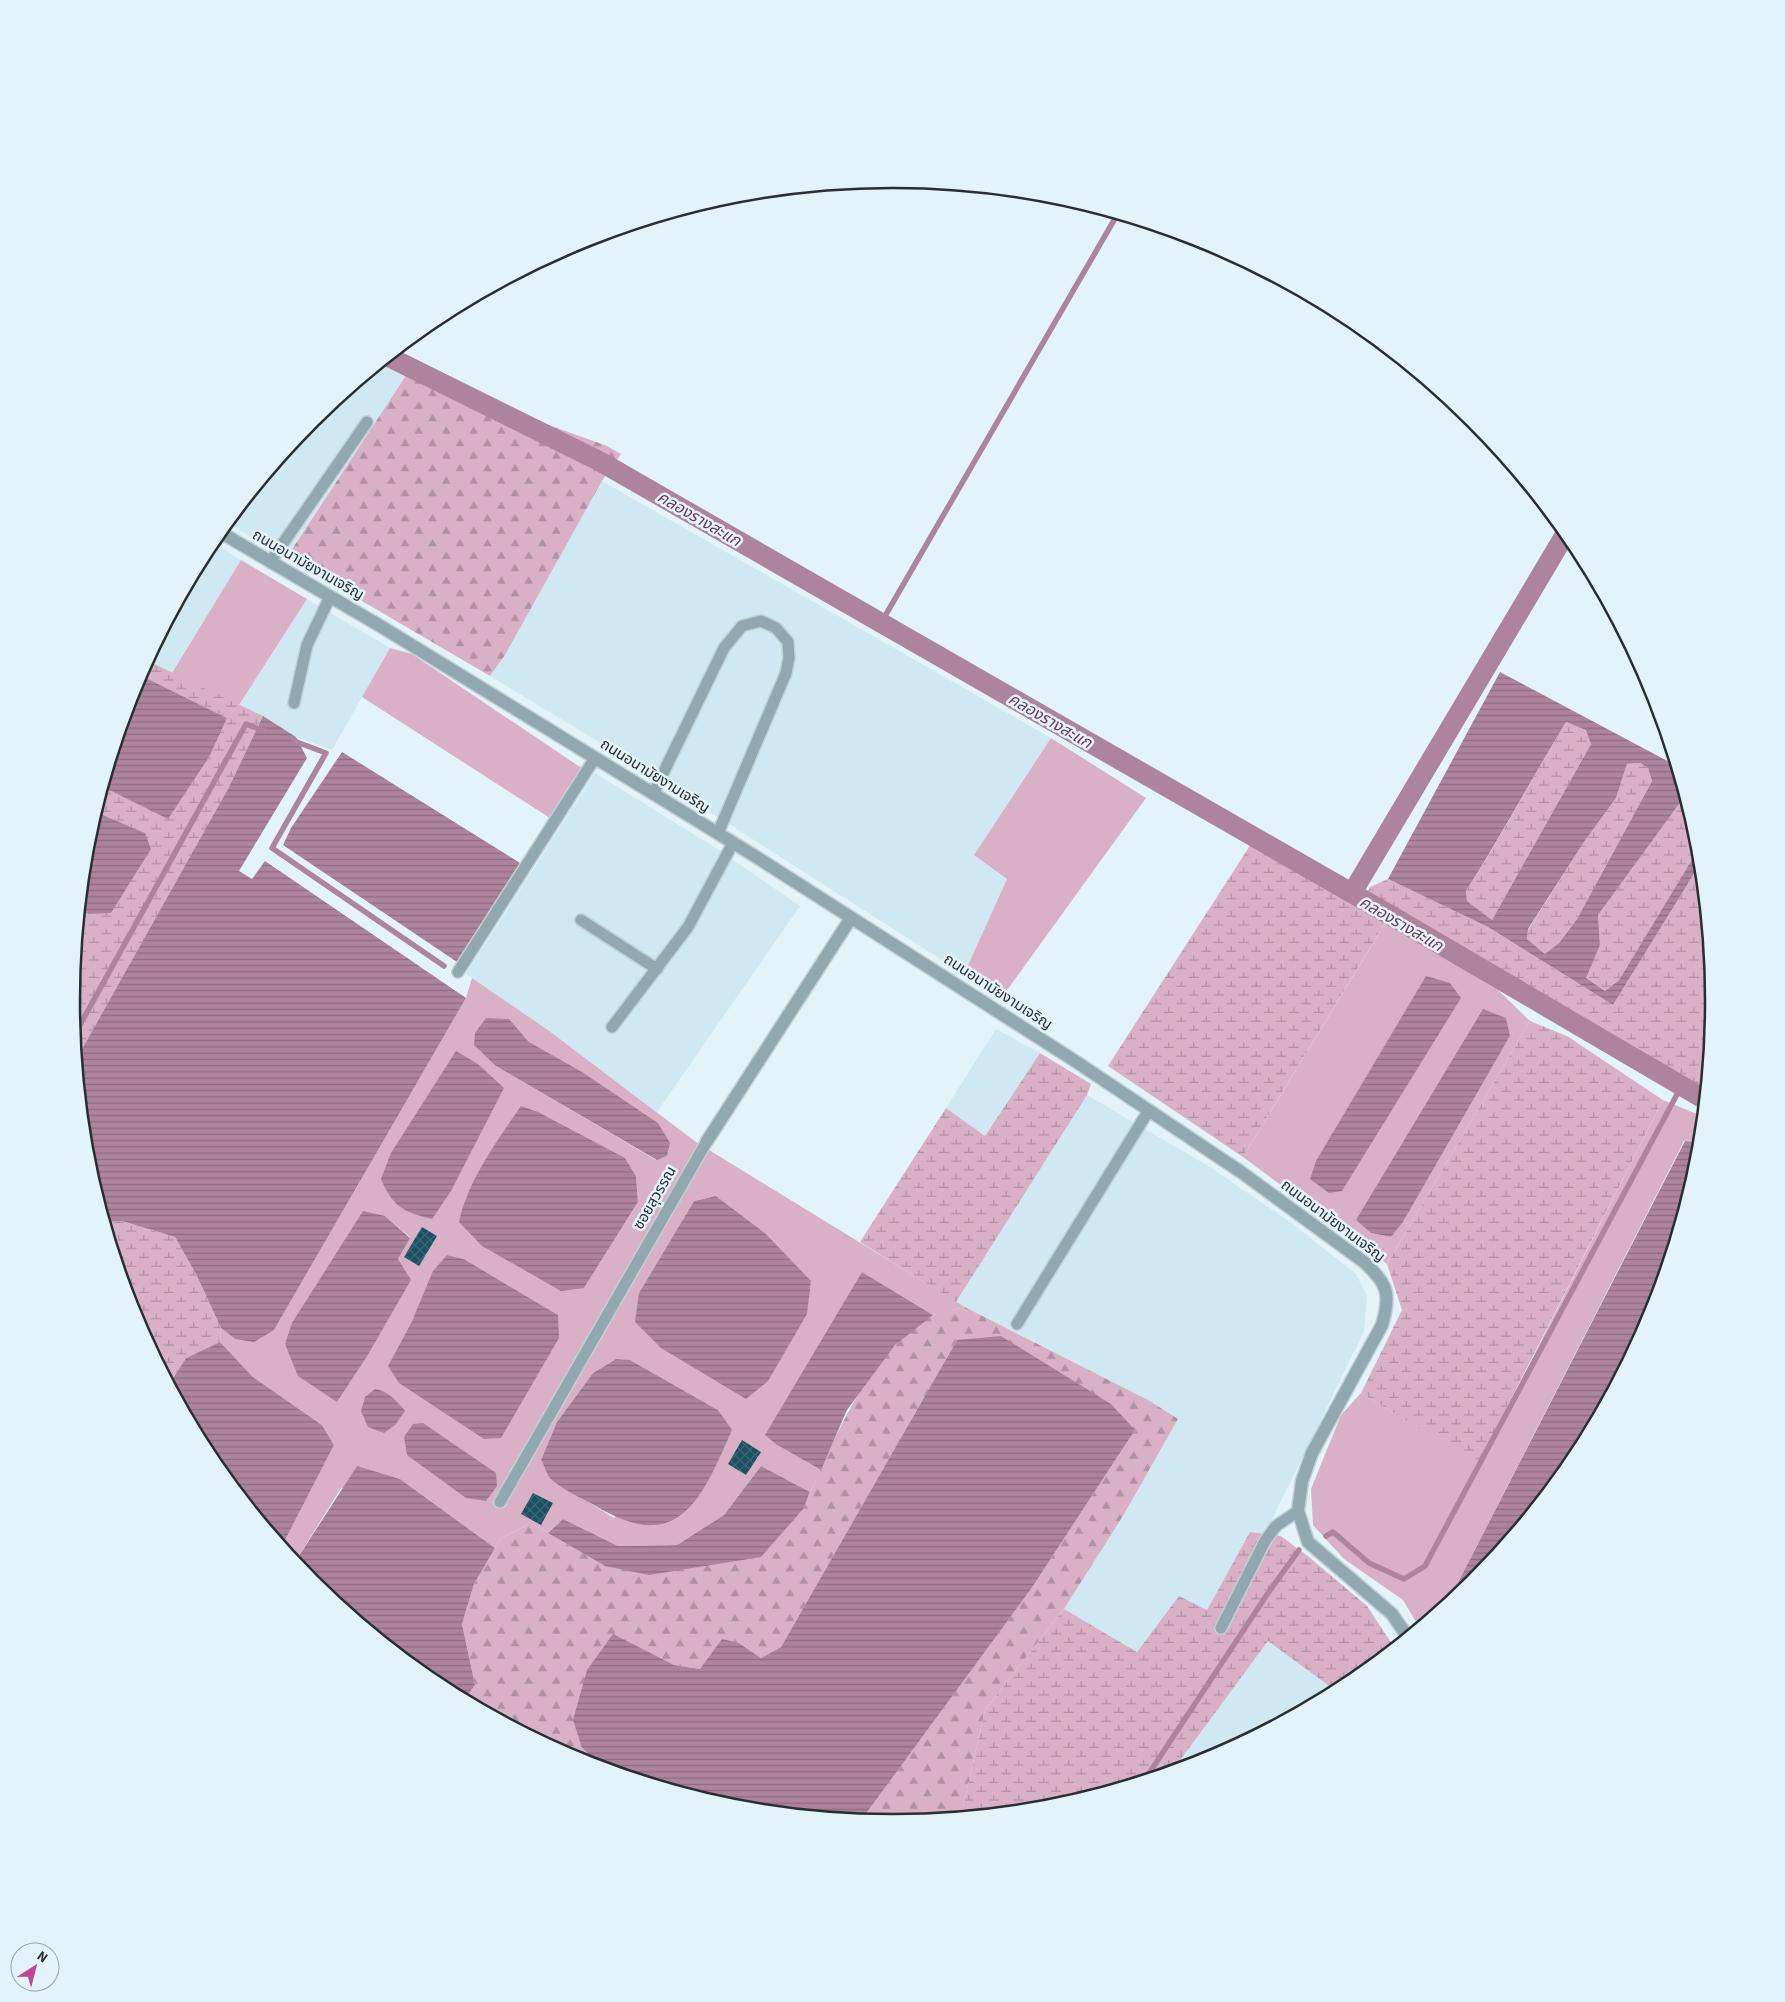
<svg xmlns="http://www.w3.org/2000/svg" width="1785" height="2002" font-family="'Source Sans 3','Noto Sans Thai',sans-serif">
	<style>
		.built { fill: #d0e8f2 }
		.green { fill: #dab0c7; fill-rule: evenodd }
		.forest { fill: url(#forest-firs) }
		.wetland { fill: url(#wetland-marsh) }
		.water { fill: url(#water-rules); fill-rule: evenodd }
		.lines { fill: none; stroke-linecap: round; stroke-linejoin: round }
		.stream { stroke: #ae839c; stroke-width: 5.5 }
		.canal { stroke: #ae839c; stroke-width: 20 }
		.building { fill: url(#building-cross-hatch) }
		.service-casing { stroke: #c2d0d6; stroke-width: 14 }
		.minor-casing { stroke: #c2d0d6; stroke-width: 15 }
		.tertiary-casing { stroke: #c2d0d6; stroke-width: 15 }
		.service { stroke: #91a8b0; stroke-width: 11 }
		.minor { stroke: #91a8b0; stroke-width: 12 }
		.tertiary { stroke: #91a8b0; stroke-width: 12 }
		.labels { text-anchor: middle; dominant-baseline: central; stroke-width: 5; stroke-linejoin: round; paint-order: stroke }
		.street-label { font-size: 15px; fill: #292f31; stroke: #e3f3fa }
		.water-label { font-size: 16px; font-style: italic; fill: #6f3759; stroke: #e3f3fa }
		.rim { fill: none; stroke: #292f31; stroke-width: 2.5 }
	</style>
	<defs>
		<pattern id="forest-firs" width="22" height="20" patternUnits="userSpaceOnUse" patternTransform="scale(1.25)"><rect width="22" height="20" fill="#dab0c7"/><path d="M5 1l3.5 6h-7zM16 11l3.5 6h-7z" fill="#b190a2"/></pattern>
		<pattern id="wetland-marsh" width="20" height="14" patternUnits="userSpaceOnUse" patternTransform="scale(1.25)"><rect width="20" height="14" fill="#dab0c7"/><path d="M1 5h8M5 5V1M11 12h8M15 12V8" fill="none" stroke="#b190a2"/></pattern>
		<pattern id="water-rules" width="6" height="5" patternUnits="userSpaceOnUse" patternTransform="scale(1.25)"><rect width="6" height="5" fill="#ae839c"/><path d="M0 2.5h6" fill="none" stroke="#8e6c80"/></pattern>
		<pattern id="building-cross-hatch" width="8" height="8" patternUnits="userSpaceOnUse" patternTransform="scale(1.25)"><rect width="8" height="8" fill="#1a5061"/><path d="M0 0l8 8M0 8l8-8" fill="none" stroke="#3b6774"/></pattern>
	</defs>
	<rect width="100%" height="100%" fill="#e3f3fa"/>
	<g class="built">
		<polygon points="383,361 407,374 287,557 227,523 312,420"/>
		<polygon points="602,481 1051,738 974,855 1007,879 964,974 627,759 490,676 505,655"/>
		<polygon points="212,542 241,560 172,673 148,661"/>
		<polygon points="307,599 390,648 332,750 296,737 239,705"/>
		<polygon points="595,773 716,848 800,906 657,1112 548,1030 466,974"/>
		<polygon points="996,1029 1040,1053 985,1136 946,1108"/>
		<polygon points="1087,1095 1210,1167 1290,1222 1356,1274 1367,1296 1364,1331 1265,1534 1250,1532 1207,1610 1179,1597 1137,1652 1064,1609 1123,1516 1178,1419 1150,1401 956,1302"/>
		<polygon points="1268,1641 1336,1691 1207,1760 1173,1770"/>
	</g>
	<g class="green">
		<polygon points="241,560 307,599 239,705 172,673"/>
		<polygon points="390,648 412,654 586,771 550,818 362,697"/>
		<polygon points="1051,738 1146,798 1002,997 964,974 1007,879 974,855"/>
		<path d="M1386,922L1498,990L1530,1021L1387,1264L1243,1157ZM1510,1036L1403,1222L1391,1237L1371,1233L1356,1220Z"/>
		<path d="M472,978L548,1030L696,1142L965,1307L933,1315L862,1272L777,1445L821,1470L810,1492L761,1466L724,1515L677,1545L618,1546L563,1519L548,1533L531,1523L500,1539L495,1548L400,1479L341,1488L295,1562L282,1546L334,1445L322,1425L253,1377L220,1342L221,1328L235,1339L274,1330L466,998ZM509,1019L529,1042L667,1156L656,1160L496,1066ZM625,1158L636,1176L638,1202L584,1288ZM716,1196L765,1233L639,1293L694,1201ZM385,1216L410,1237L398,1259L366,1358L337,1402ZM447,1255L464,1259L558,1315L388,1366ZM616,1359L630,1360L718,1410L614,1518L550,1478L541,1460L557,1422L593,1373Z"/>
		<polygon points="1663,1100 1702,1116 1700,1143 1684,1141 1448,1602 1419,1627 1403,1600 1344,1559 1313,1525 1311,1489 1341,1415 1361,1393 1479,1464"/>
	</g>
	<g class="forest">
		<polygon points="407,374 607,446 621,454 602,481 505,655 490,676 287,557"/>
		<path d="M965,1307L1150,1401L1178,1419L1123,1516L1064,1609L985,1710L961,1816L892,1822L862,1819L1031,1589L1135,1430L957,1340L781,1647L761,1658L739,1643L700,1669L674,1665L612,1635L582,1748L603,1767L578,1760L465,1699L475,1685L462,1624L474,1584L500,1539L531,1523L605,1566L803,1508C835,1441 864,1356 932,1316C941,1311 955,1310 965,1307Z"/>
	</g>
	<g class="wetland">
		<polygon points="148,661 263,716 229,787 77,1058 71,1003 78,986 75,967 80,910 88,914 145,833 96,812 103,787 168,818 227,718 140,675"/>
		<path d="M1566,722L1587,730L1591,744L1492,920L1467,901L1466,891C1502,836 1532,778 1566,722Z"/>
		<polygon points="1640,763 1648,768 1652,781 1577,919 1559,943 1546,955 1527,939 1528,930 1584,842 1616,798 1627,764"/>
		<polygon points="1682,800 1686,800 1699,848 1619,980 1605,991 1585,978 1600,945 1598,915"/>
		<polygon points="1251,844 1390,915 1243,1157 1108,1066"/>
		<polygon points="1700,864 1714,1001 1705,1091 1371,898 1368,891 1370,887 1388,879 1488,927 1613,1005"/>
		<polygon points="1530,1021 1567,1036 1663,1100 1478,1464 1361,1393 1402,1310 1387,1264"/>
		<polygon points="1040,1053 1091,1084 1087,1095 956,1302 860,1242 946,1108 985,1136"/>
		<polygon points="122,1221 175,1237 197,1276 221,1328 220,1342 186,1358 170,1383 134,1315 105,1222"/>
		<polygon points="1250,1532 1281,1536 1309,1557 1367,1606 1394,1647 1349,1684 1336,1691 1268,1641 1173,1770 1052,1807 961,1816 985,1710 1064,1609 1137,1652 1179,1596 1207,1610"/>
	</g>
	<g class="water">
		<path d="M1500,672L1675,765L1686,800H1682L1598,915L1600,945L1586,978L1605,991L1619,980L1699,848L1700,864L1613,1005L1488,927L1388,879ZM1566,722L1586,730L1591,744L1492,920L1467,901L1466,891C1501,836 1532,778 1566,722ZM1640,763L1648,768L1652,781L1577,919L1559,943L1545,954L1527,939L1528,929L1584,842L1616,798L1627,764Z"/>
		<polygon points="140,675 227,718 209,757 168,819 103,787 134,686"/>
		<polygon points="263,716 296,737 307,758 239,871 252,879 265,861 466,998 274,1330 254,1342 235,1339 221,1328 197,1276 175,1237 122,1221 105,1222 87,1161 77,1058 229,787"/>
		<polygon points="342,752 520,863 457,962 283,845 291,828"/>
		<polygon points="96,812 145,833 151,849 111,913 88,914 80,910 87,841"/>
		<polygon points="1426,976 1450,983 1461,998 1342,1191 1329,1193 1310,1179 1316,1161"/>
		<polygon points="1483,1009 1506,1018 1510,1036 1403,1222 1391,1237 1371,1233 1356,1220"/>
		<polygon points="486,1018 509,1019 529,1042 582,1072 658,1123 670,1143 667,1156 657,1160 496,1066 474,1045 475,1033"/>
		<path d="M456,1051L478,1064L504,1088L451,1191L432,1219C403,1212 393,1207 381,1179L391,1153Z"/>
		<path d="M521,1106L538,1112L625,1158L636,1176L638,1202L584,1288L561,1291L482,1246L459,1222C468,1180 497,1141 521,1106Z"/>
		<polygon points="1685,1141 1700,1143 1698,1161 1651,1316 1575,1457 1473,1582 1448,1602"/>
		<polygon points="716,1196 765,1233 811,1281 807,1314 768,1381 746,1399 661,1348 635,1322 639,1293 694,1201"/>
		<polygon points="363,1211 385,1216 410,1238 398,1259 411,1280 366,1358 337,1402 298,1376 285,1344 292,1323"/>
		<polygon points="447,1255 464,1259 558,1315 559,1338 501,1438 484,1439 399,1383 388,1366 412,1321 433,1271"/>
		<polygon points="862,1272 933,1315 895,1345 847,1410 821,1470 777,1445 765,1435"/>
		<polygon points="1001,1336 1111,1404 1135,1430 1031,1589 862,1819 732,1806 603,1767 582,1748 573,1720 587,1670 613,1634 674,1665 700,1669 722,1639 739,1643 761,1658 781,1647 957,1340"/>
		<polygon points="220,1342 253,1377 322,1425 334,1445 282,1546 210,1457 170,1383 186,1358"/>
		<path d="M616,1359L630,1360L718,1410L732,1430C701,1500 679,1557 594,1505C583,1499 556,1486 549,1477C546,1472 544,1465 541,1460L557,1422L593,1373Z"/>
		<path d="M375,1389C388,1391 397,1401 405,1411L395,1425L384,1433L368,1427L361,1411L365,1397Z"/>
		<polygon points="423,1423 496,1473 497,1486 486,1501 466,1498 407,1455 404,1437 413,1424"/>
		<polygon points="357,1466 400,1479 495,1548 474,1584 462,1624 475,1685 465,1699 436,1684 312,1582 295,1562"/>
		<polygon points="761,1466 810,1492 803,1509 761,1557 649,1575 605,1566 548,1533 563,1519 618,1546 677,1545 724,1515"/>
	</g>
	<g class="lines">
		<g class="stream">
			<polyline points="881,623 1117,215"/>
			<polyline points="294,741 326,753 272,848 444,966"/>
			<polyline points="75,1034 246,724 264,731"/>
			<polyline points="1326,1536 1333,1532 1369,1563 1404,1579 1425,1566 1682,1085"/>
			<polyline points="1146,1778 1268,1593 1299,1550"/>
		</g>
		<g class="canal">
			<polyline points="389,357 601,462 1390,915 1704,1099"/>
			<polyline points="1352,893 1566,533"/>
		</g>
	</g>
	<g class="building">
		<polygon points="422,1227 437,1236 419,1266 404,1257"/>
		<polygon points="742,1440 761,1452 746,1475 728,1464"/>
		<polygon points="533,1493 553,1503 541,1525 521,1514"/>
	</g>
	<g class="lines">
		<defs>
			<g id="service">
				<polyline points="270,562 367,422"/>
				<polyline points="294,703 307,645 330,597"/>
				<polyline points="653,794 724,648 742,626 761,621 776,628 788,642 789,658 786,673 718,833"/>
				<polyline points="581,920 657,969"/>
				<polyline points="458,972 595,758"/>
				<polyline points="612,1027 688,927 733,843"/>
				<polyline points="1017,1324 1149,1110"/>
				<polyline points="500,1502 707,1141"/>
				<polyline points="1221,1628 1265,1541 1276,1526 1298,1511"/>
			</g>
			<polyline id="minor" points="707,1141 851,918"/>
			<path id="tertiary" d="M220,532L382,627L758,858L1075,1061L1241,1172L1364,1262C1388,1284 1391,1294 1382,1325L1312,1453L1302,1481L1298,1511L1308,1542L1392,1614L1407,1636"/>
		</defs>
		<use href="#service" class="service-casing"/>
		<use href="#minor" class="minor-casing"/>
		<use href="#tertiary" class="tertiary-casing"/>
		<use href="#service" class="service"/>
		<use href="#minor" class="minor"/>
		<use href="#tertiary" class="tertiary"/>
	</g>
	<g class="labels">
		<g class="street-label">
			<text transform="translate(308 565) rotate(30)">ถนนอนามัยงามเจริญ</text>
			<text transform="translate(655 776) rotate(32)">ถนนอนามัยงามเจริญ</text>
			<text transform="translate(998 992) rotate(33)">ถนนอนามัยงามเจริญ</text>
			<text transform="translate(655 1198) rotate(-60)">ซอยสุวรรณ</text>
			<text transform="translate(1333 1221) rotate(37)">ถนนอนามัยงามเจริญ</text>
		</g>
		<g class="water-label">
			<text transform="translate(699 519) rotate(30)">คลองรางสะแก</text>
			<text transform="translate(1050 721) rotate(30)">คลองรางสะแก</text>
			<text transform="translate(1401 924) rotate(30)">คลองรางสะแก</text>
		</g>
	</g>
	<path d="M0 0H1785V2002H0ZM892 188H893A812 812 0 0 1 1705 1000V1002A812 812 0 0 1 893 1814H892A812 812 0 0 1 80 1002V1000A812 812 0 0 1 892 188Z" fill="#e3f3fa" fill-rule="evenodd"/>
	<path class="rim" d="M892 188H893A812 812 0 0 1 1705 1000V1002A812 812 0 0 1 893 1814H892A812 812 0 0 1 80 1002V1000A812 812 0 0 1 892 188Z"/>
	<g transform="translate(35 1967) rotate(36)"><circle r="24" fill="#e3f3fa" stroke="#99a5aa"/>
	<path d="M0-4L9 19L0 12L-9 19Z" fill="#c24696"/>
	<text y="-8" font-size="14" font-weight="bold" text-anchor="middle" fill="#292f31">N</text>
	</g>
</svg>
